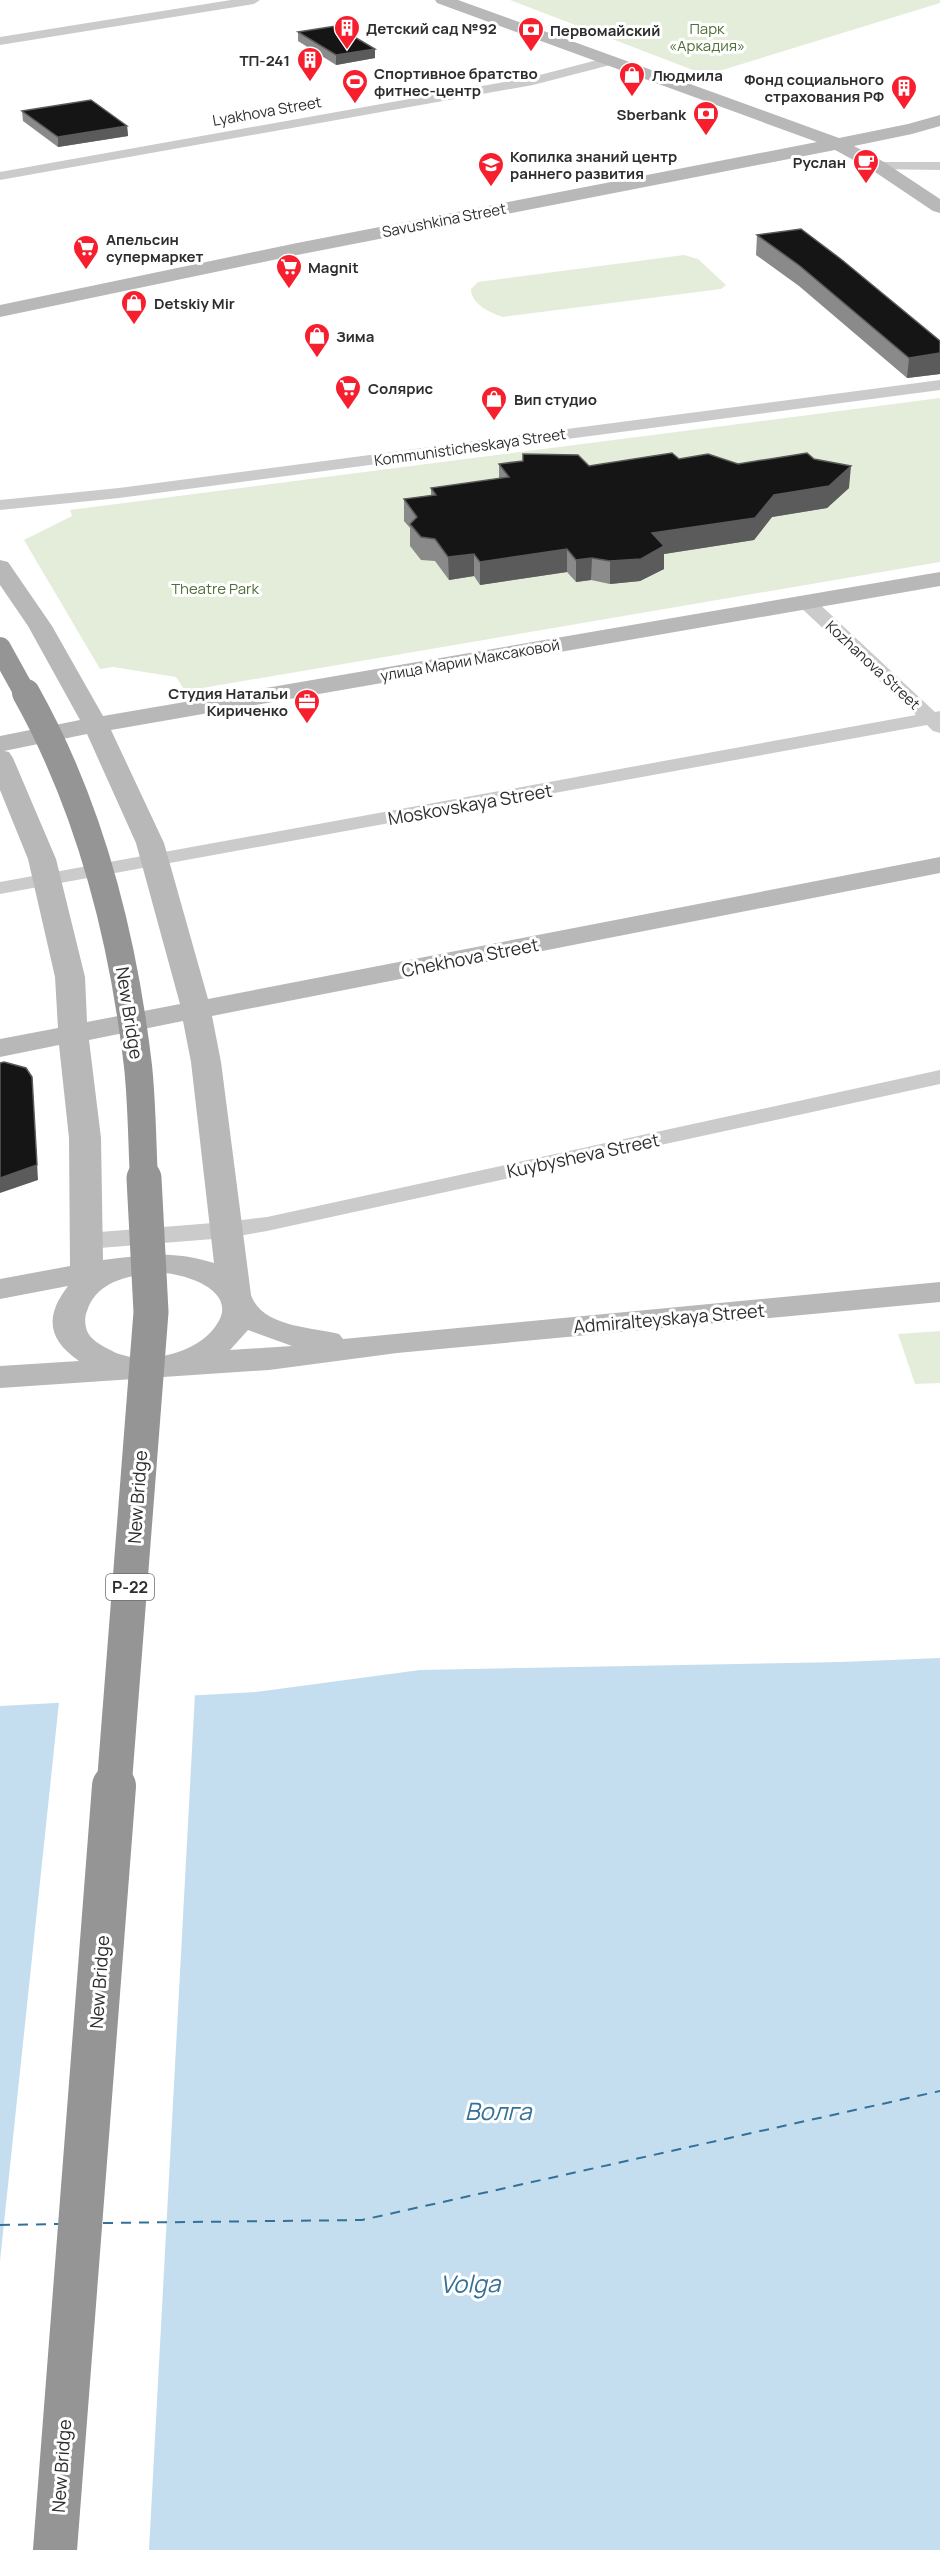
<svg xmlns="http://www.w3.org/2000/svg" width="940" height="2550" font-family="Manrope,sans-serif">
	<style>
		.green { fill: #e4edda }
		.water { fill: #c4deef }
		.pier { fill: #fff }
		.lines { fill: none; stroke-linecap: round; stroke-linejoin: round }
		.ferry { stroke: #347198; stroke-width: 2; stroke-dasharray: 10 8; stroke-linecap: butt }
		.street { fill: #cbcbcb; fill-rule: evenodd }
		.secondary { fill: #b8b8b8; fill-rule: evenodd }
		.highway-bridge-far3 { stroke: #959595; stroke-width: 22 }
		.highway-bridge-far2 { stroke: #959595; stroke-width: 28 }
		.highway-bridge-far1 { stroke: #959595; stroke-width: 35 }
		.highway-bridge { stroke: #959595; stroke-width: 44 }
		.wall { fill: #8a8a8a }
		.shaded-wall { fill: #5b5b5b }
		.building { fill: #151515; stroke: #5b5b5b; stroke-width: 1.5 }
		.labels { text-anchor: middle; dominant-baseline: central; stroke-width: 6; stroke-linejoin: round; paint-order: stroke }
		.far-poi-label { font-size: 15px; font-weight: bold; fill: #2e2e2e; stroke: #fff; text-anchor: start }
		.far-park-label { font-size: 15px; fill: #506e37; stroke: #fff }
		.far-street-label { font-size: 15px; fill: #2e2e2e; stroke: #fff }
		.shield { fill: #fff; stroke: #6d6d6d; stroke-width: 1.5 }
		.shield-label { font-size: 16px; font-weight: bold; fill: #2e2e2e }
		.street-label { font-size: 18px; fill: #2e2e2e; stroke: #fff }
		.near-water-label { font-size: 24px; font-style: italic; fill: #347198; stroke: #fff }
	</style>
	<rect width="100%" height="100%" fill="#fff"/>
	<g class="green">
		<polygon points="510,0 940,0 940,3 706,75"/>
		<path d="M684,255L698,259L726,285L721,289L503,317C490,313 471,304 471,289L478,282Z"/>
		<polygon points="940,398 940,562 185,691 176,677 113,667 100,669 24,540 72,516 70,510"/>
		<polygon points="940,1331 940,1383 915,1384 898,1334"/>
	</g>
	<polygon class="water" points="940,1658 940,2550 0,2550 0,1706 256,1692 420,1670 841,1662"/>
	<polygon class="pier" points="195,1693 149,2550 0,2550 0,2261 59,1702"/>
	<g class="lines">
		<g class="ferry">
			<polyline points="103,2223 362,2220 940,2091"/>
			<polyline points="0,2225 59,2224"/>
		</g>
		<g class="street">
			<polygon points="231,0 260,0 254,4 0,45 0,37"/>
			<polygon points="609,57 614,58 616,61 614,64 533,85 0,180 0,172 532,77"/>
			<polygon points="878,162 940,162 940,170 873,169 871,166 873,163"/>
			<polygon points="940,380 940,390 119,498 0,510 0,500 119,488"/>
			<polygon points="806,596 813,598 935,712 940,711 940,733 933,731 927,725 0,894 0,882 916,715 799,606 797,602 799,598"/>
			<polygon points="940,1070 940,1084 267,1231 226,1238 87,1249 78,1246 74,1241 78,1236 87,1233 226,1222 267,1217"/>
		</g>
		<g class="secondary">
			<polygon points="435,0 458,0 839,138 908,124 940,115 940,126 912,134 854,146 884,162 940,199 940,213 933,211 872,170 835,150 297,255 0,317 0,305 297,243 817,142 437,3"/>
			<path d="M0,560L8,562L52,626L103,716L940,572V586L111,730L164,843L208,999L940,857V873L212,1016L221,1062L251,1295C262,1327 311,1327 339,1334L343,1339L940,1282V1302L397,1353L269,1370L0,1388V1366L79,1361C47,1339 45,1316 68,1286L0,1299V1279L70,1266L69,1138L59,1045L0,1057V1039L58,1028L55,977L28,859L0,790V736L80,720L28,626L0,585ZM87,734L136,843L180,1004L87,1022L85,977L56,859L13,758L9,752L4,751ZM183,1021L191,1062L214,1263C173,1250 144,1255 103,1260L101,1138L89,1040ZM163,1273C186,1274 239,1291 217,1324C198,1354 145,1366 114,1352C105,1347 93,1342 88,1333C85,1327 84,1318 87,1311C97,1279 134,1274 163,1273ZM248,1330L292,1346L230,1350Z"/>
		</g>
		<polyline class="highway-bridge-far3" points="0,648 26,695"/>
		<path class="highway-bridge-far2" d="M26,693C90,807 123,938 138,1066C142,1103 142,1142 144,1180"/>
		<polyline class="highway-bridge-far1" points="114,1788 151,1312 144,1178"/>
		<polyline class="highway-bridge" points="55,2550 114,1786"/>
	</g>
	<g class="wall">
		<polygon points="298,32 375,58 336,65 298,41"/>
		<polygon points="22,111 127,126 128,136 58,147 23,121"/>
		<polygon points="757,235 940,341 940,374 907,378 799,286 756,255"/>
		<polygon points="679,459 738,464 849,488 827,508 772,517 754,540 664,554 664,569 640,581 610,584 591,580 576,582 567,572 480,585 474,576 449,580 435,561 421,560 410,546 410,528 404,521 404,499 431,495 431,488 499,479 499,464 589,466"/>
	</g>
	<g class="shaded-wall">
		<polygon points="375,49 375,58 336,65 336,55"/>
		<polygon points="127,126 128,136 58,147 58,137"/>
		<polygon points="940,353 940,374 907,378 909,358"/>
		<polygon points="851,466 849,488 827,508 772,517 754,540 664,554 664,569 640,581 610,584 610,561 652,533 774,495"/>
		<polygon points="567,549 567,572 480,585 480,562"/>
		<polygon points="474,554 474,576 449,580 448,557"/>
		<polygon points="592,558 591,580 576,582 576,560"/>
		<polygon points="32,1077 38,1180 0,1193 0,1178"/>
	</g>
	<g class="building">
		<polygon points="336,26 375,49 336,55 298,32"/>
		<polygon points="91,100 127,126 58,137 22,111"/>
		<polygon points="801,229 842,260 940,341 940,353 909,358 800,266 757,235"/>
		<polygon points="672,453 679,459 708,454 738,464 807,453 814,459 851,466 829,486 774,495 755,518 652,533 664,546 641,559 610,561 592,558 576,560 567,549 480,562 474,554 448,557 435,539 421,537 410,524 417,517 404,499 436,495 431,488 509,477 499,464 523,461 523,454 578,455 589,466"/>
		<polygon points="4,1062 26,1068 32,1077 37,1165 0,1178 0,1063"/>
	</g>
	<defs>
		<symbol id="building-pin" viewBox="-11 -11 22 30"><path d="M0 17L-7.5 6A9.5 9.5 0 1 1 7.5 6Z" fill="#f71e2e" stroke="#fff"/><path d="M-4-6H4V6H1V3H-1V6H-4ZM-2.5-4.3h1.7v1.8h-1.7ZM.8-4.3h1.7v1.8H.8ZM-2.5-1h1.7V.8h-1.7ZM.8-1h1.7V.8H.8Z" fill="#fff"/></symbol>
		<symbol id="bank-pin" viewBox="-11 -11 22 30"><path d="M0 17L-7.5 6A9.5 9.5 0 1 1 7.5 6Z" fill="#f71e2e" stroke="#fff"/><path d="M-6-4H6V4H-6ZM0-2.3a2.3 2.3 0 1 0 0 4.6a2.3 2.3 0 1 0 0-4.6Z" fill="#fff"/></symbol>
		<symbol id="shop-pin" viewBox="-11 -11 22 30"><path d="M0 17L-7.5 6A9.5 9.5 0 1 1 7.5 6Z" fill="#f71e2e" stroke="#fff"/><path d="M-5-2.5h2.3a2.7 3.5 0 0 1 5.4 0H5L5.5 6h-11ZM-1.5-2.5h3a1.5 2.3 0 0 0-3 0Z" fill="#fff"/></symbol>
		<symbol id="stadium-pin" viewBox="-11 -11 22 30"><path d="M0 17L-7.5 6A9.5 9.5 0 1 1 7.5 6Z" fill="#f71e2e" stroke="#fff"/><path d="M0-5a6.5 5 0 1 0 0 10a6.5 5 0 1 0 0-10ZM-3.5-1.8h7v3.6h-7Z" fill="#fff"/></symbol>
		<symbol id="cafe-pin" viewBox="-11 -11 22 30"><path d="M0 17L-7.5 6A9.5 9.5 0 1 1 7.5 6Z" fill="#f71e2e" stroke="#fff"/><path d="M-5.5-4.5H6V0H3Q3 3.5 0 3.5H-2.5Q-5.5 3.5-5.5 0ZM3-3.2v2h1.7v-2ZM-6 4.5H4V6H-6Z" fill="#fff"/></symbol>
		<symbol id="school-pin" viewBox="-11 -11 22 30"><path d="M0 17L-7.5 6A9.5 9.5 0 1 1 7.5 6Z" fill="#f71e2e" stroke="#fff"/><path d="M0-5L7-2L0 1L-7-2ZM-4 1L0 2.5L4 1V4Q0 6-4 4Z" fill="#fff"/></symbol>
		<symbol id="supermarket-pin" viewBox="-11 -11 22 30"><path d="M0 17L-7.5 6A9.5 9.5 0 1 1 7.5 6Z" fill="#f71e2e" stroke="#fff"/><path d="M-6-5.5h2.5l.6 2H6L4.5 2H-2.5L-4.4-4H-6ZM-1.5 3.2a1.3 1.3 0 1 0 .1 0ZM3 3.2a1.3 1.3 0 1 0 .1 0Z" fill="#fff"/></symbol>
		<symbol id="office-pin" viewBox="-11 -11 22 30"><path d="M0 17L-7.5 6A9.5 9.5 0 1 1 7.5 6Z" fill="#f71e2e" stroke="#fff"/><path d="M-6-3h4V-5.5h4V-3h4V5H-6ZM-1-4.5V-3h2v-1.5ZM-6 0V1H6V0Z" fill="#fff"/></symbol>
	</defs>
	<g fill-rule="evenodd">
		<use href="#building-pin" x="332" y="13" width="30" height="40"/>
		<use href="#bank-pin" x="516" y="15" width="30" height="40"/>
		<use href="#building-pin" x="295" y="45" width="30" height="40"/>
		<use href="#shop-pin" x="617" y="60" width="30" height="40"/>
		<use href="#stadium-pin" x="340" y="67" width="30" height="40"/>
		<use href="#building-pin" x="889" y="73" width="30" height="40"/>
		<use href="#bank-pin" x="691" y="99" width="30" height="40"/>
		<use href="#cafe-pin" x="851" y="147" width="30" height="40"/>
		<use href="#school-pin" x="476" y="150" width="30" height="40"/>
		<use href="#supermarket-pin" x="71" y="233" width="30" height="40"/>
		<use href="#supermarket-pin" x="274" y="252" width="30" height="40"/>
		<use href="#shop-pin" x="119" y="288" width="30" height="40"/>
		<use href="#shop-pin" x="302" y="321" width="30" height="40"/>
		<use href="#supermarket-pin" x="333" y="373" width="30" height="40"/>
		<use href="#shop-pin" x="479" y="384" width="30" height="40"/>
		<use href="#office-pin" x="292" y="687" width="30" height="40"/>
	</g>
	<g class="labels">
		<g class="far-poi-label">
			<text x="366" y="28">Детский сад №92</text>
			<text x="550" y="30">Первомайский</text>
			<text x="290" y="60" text-anchor="end">ТП-241</text>
			<text x="374" y="73">Спортивное братство<tspan x="374" dy="17">фитнес-центр</tspan></text>
			<text x="652" y="75">Людмила</text>
			<text x="884" y="79" text-anchor="end">Фонд социального<tspan x="884" dy="17">страхования РФ</tspan></text>
			<text x="686" y="114" text-anchor="end">Sberbank</text>
			<text x="510" y="156">Копилка знаний центр<tspan x="510" dy="17">раннего развития</tspan></text>
			<text x="846" y="162" text-anchor="end">Руслан</text>
			<text x="106" y="239">Апельсин<tspan x="106" dy="17">супермаркет</tspan></text>
			<text x="308" y="267">Magnit</text>
			<text x="154" y="303">Detskiy Mir</text>
			<text x="336" y="336">Зима</text>
			<text x="368" y="388">Солярис</text>
			<text x="514" y="399">Вип студио</text>
			<text x="288" y="693" text-anchor="end">Студия Натальи<tspan x="288" dy="17">Кириченко</tspan></text>
		</g>
		<g class="far-park-label">
			<text x="707" y="28">Парк<tspan x="707" dy="17">«Аркадия»</tspan></text>
			<text x="215" y="588">Theatre Park</text>
		</g>
		<g class="far-street-label">
			<text transform="translate(267 111) rotate(-10)">Lyakhova Street</text>
			<text transform="translate(444 220) rotate(-11)">Savushkina Street</text>
			<text transform="translate(470 447) rotate(-8)">Kommunisticheskaya Street</text>
			<text transform="translate(470 660) rotate(-10)">улица Марии Максаковой</text>
			<text transform="translate(873 665) rotate(43)">Kozhanova Street</text>
		</g>
		<rect class="shield" x="106" y="1574" width="48" height="26" rx="4.5"/>
		<g class="shield-label">
			<text x="130" y="1587">Р-22</text>
		</g>
		<g class="street-label">
			<text transform="translate(470 804) rotate(-10)">Moskovskaya Street</text>
			<text transform="translate(470 957) rotate(-11)">Chekhova Street</text>
			<text transform="translate(130 1013) rotate(81)">New Bridge</text>
			<text transform="translate(583 1155) rotate(-12)">Kuybysheva Street</text>
			<text transform="translate(669 1318) rotate(-5)">Admiralteyskaya Street</text>
			<text transform="translate(137 1497) rotate(-86)">New Bridge</text>
			<text transform="translate(99 1982) rotate(-86)">New Bridge</text>
			<text transform="translate(61 2466) rotate(-86)">New Bridge</text>
		</g>
		<g class="near-water-label">
			<text x="498" y="2110">Волга</text>
			<text transform="translate(470 2283) rotate(-1)">Volga</text>
		</g>
	</g>
</svg>
